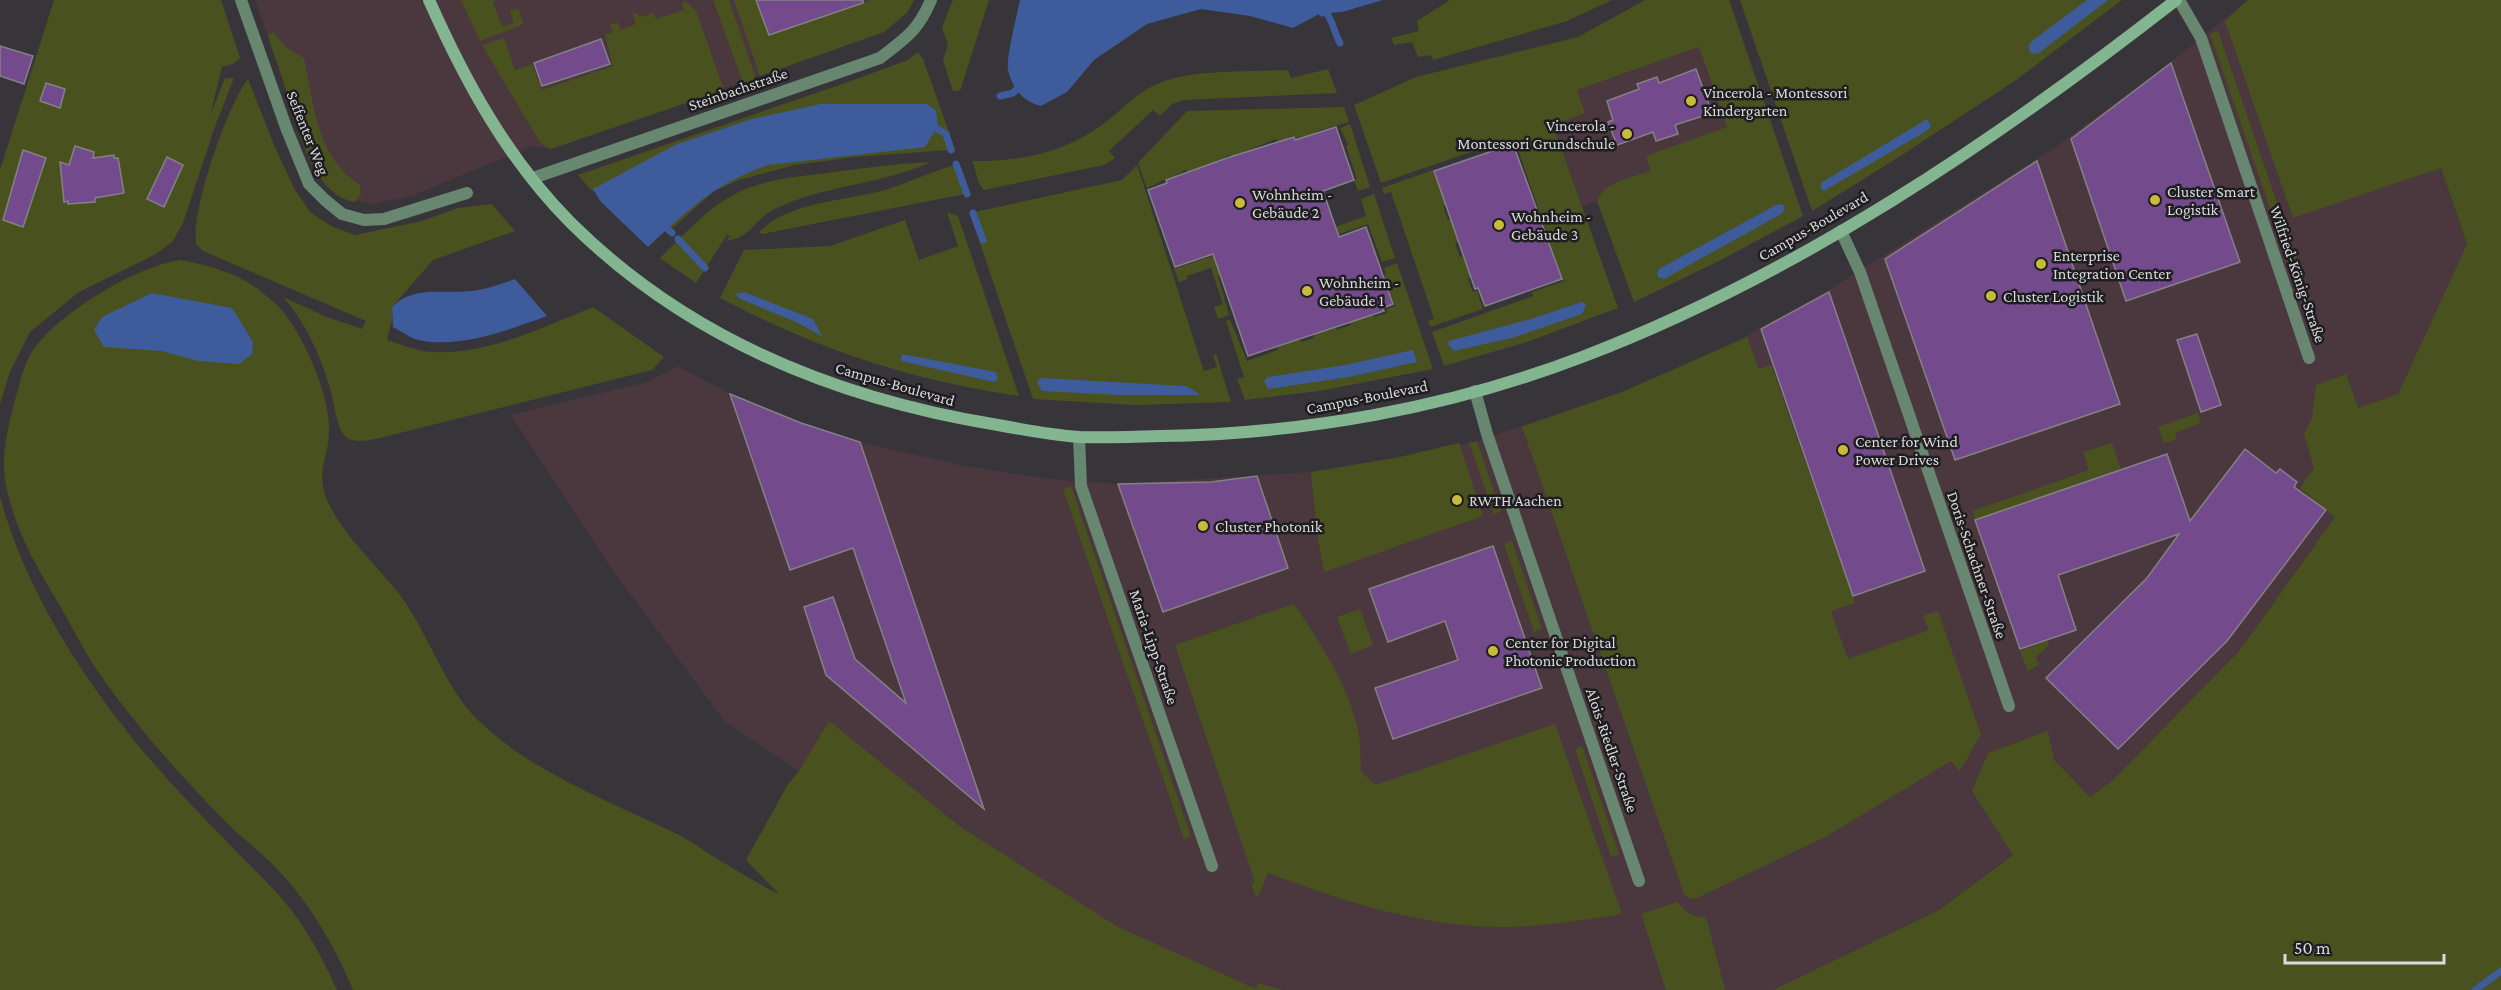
<svg xmlns="http://www.w3.org/2000/svg" width="2501" height="990" font-family="'Crimson Pro',serif">
	<style>
		.education { fill: #4b373e }
		.green { fill: #49521e }
		.water { fill: #3e5b9c }
		.lines { fill: none; stroke-linecap: round; stroke-linejoin: round }
		.stream { stroke: #3e5b9c; stroke-width: 7 }
		.building { fill: #734b8c; stroke: #848186; stroke-width: 1.5 }
		.street { stroke: #688770; stroke-width: 12 }
		.secondary { stroke: #83b590; stroke-width: 12 }
		.poi-dot { fill: #c8bb3b; stroke: #1e1d1f; stroke-width: 2 }
		.labels { text-anchor: middle; dominant-baseline: central; stroke-width: 5; stroke-linejoin: round; paint-order: stroke }
		.street-label { font-size: 16px; fill: #dbd9dd; stroke: #1e1d1f }
		.poi-label { font-size: 16px; fill: #dbd9dd; stroke: #1e1d1f; text-anchor: start }
	</style>
	<rect width="100%" height="100%" fill="#37353a"/>
	<g class="education">
		<polygon points="255,0 914,0 907,13 884,32 551,149 532,146 414,195 374,204 353,200 333,192 322,180 313,165"/>
		<polygon points="2248,0 2397,0 2441,167 2467,244 2398,394 2335,517 2240,650 2113,780 1939,910 1773,990 1212,990 799,771 725,722 609,565 511,415 648,382 678,366 730,394 772,412 860,442 959,465 1049,479 1118,484 1311,472 1400,457 1477,441 1622,392 1684,366 1721,350 1832,288 2054,148 2171,62"/>
		<polygon points="1699,47 1727,127 1600,208 1597,201 1582,206 1552,125 1584,113 1577,90"/>
	</g>
	<g class="green">
		<polygon points="54,0 221,0 240,58 233,64 222,67 210,116 225,78 234,78 214,129 183,223 173,241 156,254 79,292 30,332 10,372 0,404 0,170"/>
		<polygon points="461,0 497,0 493,2 502,27 514,23 510,11 518,8 524,24 480,41"/>
		<polygon points="713,0 729,0 756,79 743,83"/>
		<polygon points="734,0 756,0 769,35 871,0 914,0 907,13 884,32 760,76"/>
		<polygon points="953,0 989,0 960,91 953,91 943,60 948,45 942,27"/>
		<polygon points="1450,0 1612,0 1567,21 1433,60 1431,55 1418,57 1412,42 1394,45 1391,38 1419,31 1417,21"/>
		<path d="M1645,0H1729L1803,216L1719,261L1634,302L1597,201C1603,182 1634,177 1651,171L1646,156L1727,127L1699,47L1577,90L1585,113L1553,125L1618,308L1527,342L1444,366L1432,332L1533,296L1532,292L1570,279L1563,281L1515,141L1484,152L1482,148L1381,183L1354,105L1416,77L1578,37Z"/>
		<polygon points="1740,0 2122,0 2016,80 1899,157 1812,211"/>
		<polygon points="2248,0 2501,0 2501,990 1773,990 1939,910 2013,855 1972,791 1988,753 2048,731 2054,760 2090,797 2113,780 2240,650 2335,517 2300,488 2314,468 2304,434 2312,418 2316,385 2346,374 2358,408 2398,394 2467,244 2441,168 2293,218 2225,21"/>
		<polygon points="685,1 696,11 724,90 551,149 541,144 482,45 504,38 515,70 532,64 542,90 613,66 605,35 613,32 610,25 618,22 620,30 636,24 632,12 642,17 653,13 656,19 684,10 682,3"/>
		<polygon points="2218,31 2316,316 2308,319 2210,34"/>
		<path d="M273,32L286,47L304,58C314,104 316,157 360,185L361,194L355,202C312,195 298,128 287,93C281,74 274,55 268,36Z"/>
		<polygon points="918,52 923,59 955,149 953,150 947,133 938,130 937,132 944,136 949,150 855,157 795,165 739,180 714,191 675,226 652,237 607,198 591,190 578,175 845,83 908,60"/>
		<path d="M1328,69L1337,93L1183,100L1172,104L1160,116L1153,110L1109,151L1115,158L1104,165L984,190L979,183L973,163V161C1024,161 1064,153 1106,122C1122,110 1137,92 1157,84C1190,69 1251,72 1288,70L1291,78Z"/>
		<path d="M248,79L274,145L295,190L311,213L333,227L355,235L422,221L458,208L492,204L515,231L433,260L392,307V320L387,340C402,345 417,351 432,352C488,355 543,327 593,307L664,357L652,370L376,439C367,440 353,444 345,436C336,427 334,400 330,388C320,355 306,323 283,297L327,317L362,329L366,321L203,251L196,244C191,210 227,106 248,79Z"/>
		<polygon points="1344,107 1349,122 1317,131 1317,133 1306,137 1305,136 1296,138 1294,135 1278,143 1276,139 1238,154 1238,156 1232,159 1230,155 1188,174 1186,170 1147,188 1138,163 1187,111"/>
		<polygon points="1350,124 1370,187 1358,191 1354,180 1357,179 1346,146 1348,145 1340,128"/>
		<path d="M931,162C881,185 823,185 775,209C752,220 754,236 726,241L730,236L727,235L696,283L660,258C683,236 708,207 737,193C765,179 795,177 826,173C861,168 895,164 931,162Z"/>
		<path d="M955,165L965,194L762,234L759,232C789,202 842,201 881,191C906,184 930,172 955,165Z"/>
		<polygon points="1137,165 1204,371 1217,367 1213,355 1216,354 1231,402 1135,405 1033,399 970,214 972,213 981,240 980,242 988,239 984,238 975,212 1122,180"/>
		<polygon points="1433,170 1446,205 1443,207 1448,220 1451,219 1459,241 1455,243 1460,257 1463,256 1472,277 1468,279 1473,292 1477,291 1483,309 1430,327 1428,321 1434,319 1391,192 1384,194 1382,188"/>
		<polygon points="1374,194 1395,258 1382,262 1368,224 1218,276 1229,315 1218,319 1214,307 1223,304 1211,268 1187,276 1187,279 1179,282 1174,269 1301,226 1335,227 1366,216 1361,199"/>
		<path d="M947,212L958,216L1019,396C910,380 817,349 720,298L744,250L830,246L905,220L919,260L958,246Z"/>
		<path d="M180,260C203,264 237,273 255,287C263,293 273,301 280,308C303,335 327,389 329,424C331,459 312,470 330,506C347,540 377,565 400,595C429,634 444,688 480,722C535,774 607,800 675,833C690,840 704,851 719,860C739,872 759,884 780,895L746,860L788,784L799,771L829,721L962,828L1118,927L1256,989L1258,983L1282,990H353C335,947 311,905 279,871C262,852 241,838 224,820C179,774 136,726 99,673C84,651 72,627 59,604C35,565 13,526 5,480C0,450 13,407 21,378C25,365 30,351 40,341C70,307 136,267 180,260Z"/>
		<polygon points="1397,263 1433,369 1319,391 1245,400 1237,379 1244,377 1226,321 1230,320 1247,361 1278,350 1277,347 1299,339 1301,342 1314,338 1313,334 1336,326 1337,330 1351,325 1350,322 1372,314 1374,317 1387,313 1387,309 1395,306 1384,275 1386,274 1384,268"/>
		<path d="M1747,337L1759,369L1771,365L1855,603L1831,611L1848,659L1929,630L1923,616L1938,611L1981,735C1972,747 1968,760 1959,771L1951,761L1827,836L1695,899L1689,898L1684,894L1522,427L1622,392Z"/>
		<polygon points="2198,413 2201,423 2175,433 2177,439 2164,443 2158,427"/>
		<polygon points="1477,441 1501,512 1494,514 1469,443"/>
		<polygon points="1459,443 1483,516 1324,572 1317,534 1311,472 1400,457"/>
		<polygon points="2112,443 2121,470 1975,520 1973,511 2089,470 2083,452"/>
		<polygon points="1071,486 1191,837 1184,839 1063,489"/>
		<path d="M0,497C27,595 89,689 155,765C179,793 205,819 230,845C253,869 278,891 297,918C313,940 326,966 337,990H0Z"/>
		<polygon points="1512,541 1542,629 1534,632 1504,544"/>
		<path d="M1294,604C1321,644 1350,687 1359,735C1361,747 1360,760 1361,772L1376,785L1555,724L1622,914C1584,920 1546,926 1508,927C1425,928 1345,902 1268,873L1259,895L1256,897L1251,884L1255,882L1175,645Z"/>
		<polygon points="1360,609 1373,645 1351,654 1337,617"/>
		<polygon points="2048,641 2049,645 2035,658 2040,664 2028,671 2020,651"/>
		<polygon points="1582,746 1619,854 1611,857 1575,749"/>
		<path d="M1677,902C1685,911 1693,919 1706,917L1725,990H1666L1641,914Z"/>
	</g>
	<g class="water">
		<path d="M1020,0H1383L1342,12L1319,14L1293,28L1250,16L1201,9L1147,24L1094,60L1067,92L1041,106C1023,102 1012,88 1008,70C1006,57 1017,15 1020,0Z"/>
		<polygon points="2087,0 2108,0 2039,53 2033,54 2029,51 2029,45 2032,41"/>
		<path d="M821,104H927L936,111L938,126L925,147L768,165C714,184 689,209 648,247L601,202L593,189L675,145L752,119Z"/>
		<polygon points="1927,119 1931,126 1928,130 1824,191 1821,189 1821,183"/>
		<polygon points="1782,204 1785,207 1783,213 1664,279 1658,277 1657,272 1659,269 1776,205"/>
		<path d="M515,279L547,316C508,330 460,349 418,340C410,338 401,331 393,327L392,307C415,283 449,296 478,290C491,288 503,283 515,279Z"/>
		<polygon points="744,292 813,319 822,336 796,322 738,298 736,294"/>
		<polygon points="152,293 232,308 253,342 252,354 239,364 198,361 162,351 104,347 94,330 102,317"/>
		<polygon points="1582,302 1586,305 1582,314 1512,338 1454,351 1448,344 1449,341 1531,319"/>
		<polygon points="1413,350 1417,362 1349,377 1268,389 1264,381 1268,377 1345,365"/>
		<polygon points="902,354 996,372 998,379 994,382 901,361"/>
		<polygon points="1041,378 1186,386 1201,395 1119,395 1042,391 1037,382"/>
	</g>
	<g class="lines">
		<g class="stream">
			<path d="M1322,13L1325,11C1333,20 1334,33 1340,43"/>
			<polyline points="1000,96 1013,93 1023,83"/>
			<polyline points="929,124 946,134 951,150"/>
			<polyline points="956,164 967,194"/>
			<polyline points="973,213 983,240"/>
			<polyline points="661,223 672,233"/>
			<polyline points="678,239 705,268"/>
			<polyline points="2475,990 2501,971"/>
		</g>
	</g>
	<g class="building">
		<polygon points="756,0 863,0 863,3 769,35"/>
		<polygon points="601,39 610,64 542,86 534,63"/>
		<polygon points="0,46 33,56 24,84 0,76"/>
		<polygon points="2171,63 2240,262 2126,301 2071,139"/>
		<polygon points="1696,69 1712,113 1675,125 1678,134 1656,141 1653,132 1617,145 1608,122 1613,120 1607,101 1639,89 1637,84 1657,77 1659,83"/>
		<polygon points="46,83 65,89 60,108 40,101"/>
		<polygon points="1336,127 1354,180 1323,191 1339,237 1366,227 1393,304 1383,308 1384,311 1248,356 1213,254 1175,267 1148,190 1167,183 1166,180 1230,157 1294,137 1295,140"/>
		<polygon points="1513,144 1562,279 1485,306 1478,288 1475,289 1434,171"/>
		<polygon points="75,146 94,152 93,158 114,155 114,158 118,158 124,193 95,198 95,202 68,204 68,201 64,202 60,162 69,165"/>
		<polygon points="23,150 46,158 23,227 3,220"/>
		<polygon points="167,157 183,165 164,207 147,199"/>
		<polygon points="2037,161 2120,404 1955,460 1885,259"/>
		<polygon points="1829,292 1925,571 1853,596 1761,329"/>
		<polygon points="2197,334 2221,405 2201,412 2177,340"/>
		<polygon points="730,394 801,423 860,442 984,809 826,675 804,607 833,597 855,659 906,703 853,548 790,570"/>
		<polygon points="2245,449 2276,473 2280,469 2297,482 2294,487 2326,510 2227,641 2118,749 2046,678 2147,578 2179,534 2058,575 2076,630 2020,649 1975,520 2167,454 2190,521"/>
		<polygon points="1257,476 1288,568 1163,612 1118,484 1211,482"/>
		<polygon points="1493,546 1542,688 1393,739 1375,688 1458,660 1445,621 1388,642 1369,589"/>
	</g>
	<g class="lines">
		<g class="street">
			<polyline points="241,0 287,130 309,184 325,200 342,214 364,220 384,219 467,193"/>
			<polyline points="2179,0 2201,38 2309,358"/>
			<path d="M533,178L880,58C906,38 918,31 931,0"/>
			<polyline points="1841,231 1860,272 2009,706"/>
			<polyline points="1475,391 1487,434 1639,881"/>
			<polyline points="1079,437 1081,486 1212,866"/>
		</g>
		<path class="secondary" d="M429,0C465,81 508,160 571,223C688,339 837,399 998,425C1025,430 1052,435 1079,437C1106,438 1134,437 1161,436C1303,434 1449,408 1582,357C1799,274 1994,142 2176,0"/>
	</g>
	<g class="poi-dot">
		<circle cx="1691" cy="101" r="6"/>
		<circle cx="1627" cy="134" r="6"/>
		<circle cx="2155" cy="200" r="6"/>
		<circle cx="1240" cy="203" r="6"/>
		<circle cx="1499" cy="225" r="6"/>
		<circle cx="2041" cy="264" r="6"/>
		<circle cx="1307" cy="291" r="6"/>
		<circle cx="1991" cy="296" r="6"/>
		<circle cx="1843" cy="450" r="6"/>
		<circle cx="1457" cy="500" r="6"/>
		<circle cx="1203" cy="526" r="6"/>
		<circle cx="1493" cy="651" r="6"/>
	</g>
	<g class="labels">
		<g class="street-label">
			<text transform="translate(738 89) rotate(-19)">Steinbachstraße</text>
			<text transform="translate(308 133) rotate(68)">Seffenter Weg</text>
			<text transform="translate(1813 226) rotate(-30)">Campus-Boulevard</text>
			<text transform="translate(2298 274) rotate(71)">Wilfried-König-Straße</text>
			<text transform="translate(895 384) rotate(16)">Campus-Boulevard</text>
			<text transform="translate(1367 397) rotate(-11)">Campus-Boulevard</text>
			<text transform="translate(1977 565) rotate(71)">Doris-Schachner-Straße</text>
			<text transform="translate(1154 647) rotate(71)">Maria-Lipp-Straße</text>
			<text transform="translate(1612 750) rotate(71)">Alois-Riedler-Straße</text>
		</g>
		<g class="poi-label">
			<text x="1703" y="92">Vincerola - Montessori<tspan x="1703" dy="18">Kindergarten</tspan></text>
			<text x="1615" y="125" text-anchor="end">Vincerola -<tspan x="1615" dy="18">Montessori Grundschule</tspan></text>
			<text x="2167" y="191">Cluster Smart<tspan x="2167" dy="18">Logistik</tspan></text>
			<text x="1252" y="194">Wohnheim -<tspan x="1252" dy="18">Gebäude 2</tspan></text>
			<text x="1511" y="216">Wohnheim -<tspan x="1511" dy="18">Gebäude 3</tspan></text>
			<text x="2053" y="255">Enterprise<tspan x="2053" dy="18">Integration Center</tspan></text>
			<text x="1319" y="282">Wohnheim -<tspan x="1319" dy="18">Gebäude 1</tspan></text>
			<text x="2003" y="296">Cluster Logistik</text>
			<text x="1855" y="441">Center for Wind<tspan x="1855" dy="18">Power Drives</tspan></text>
			<text x="1469" y="500">RWTH Aachen</text>
			<text x="1215" y="526">Cluster Photonik</text>
			<text x="1505" y="642">Center for Digital<tspan x="1505" dy="18">Photonic Production</tspan></text>
		</g>
	</g>
	<path d="M2285 954v9h159v-9" fill="none" stroke="#dbd9dd" stroke-width="3"/>
	<text x="2294" y="954" font-size="18" fill="#dbd9dd" stroke="#1e1d1f" stroke-width="4.5" paint-order="stroke">50 m</text>
</svg>
